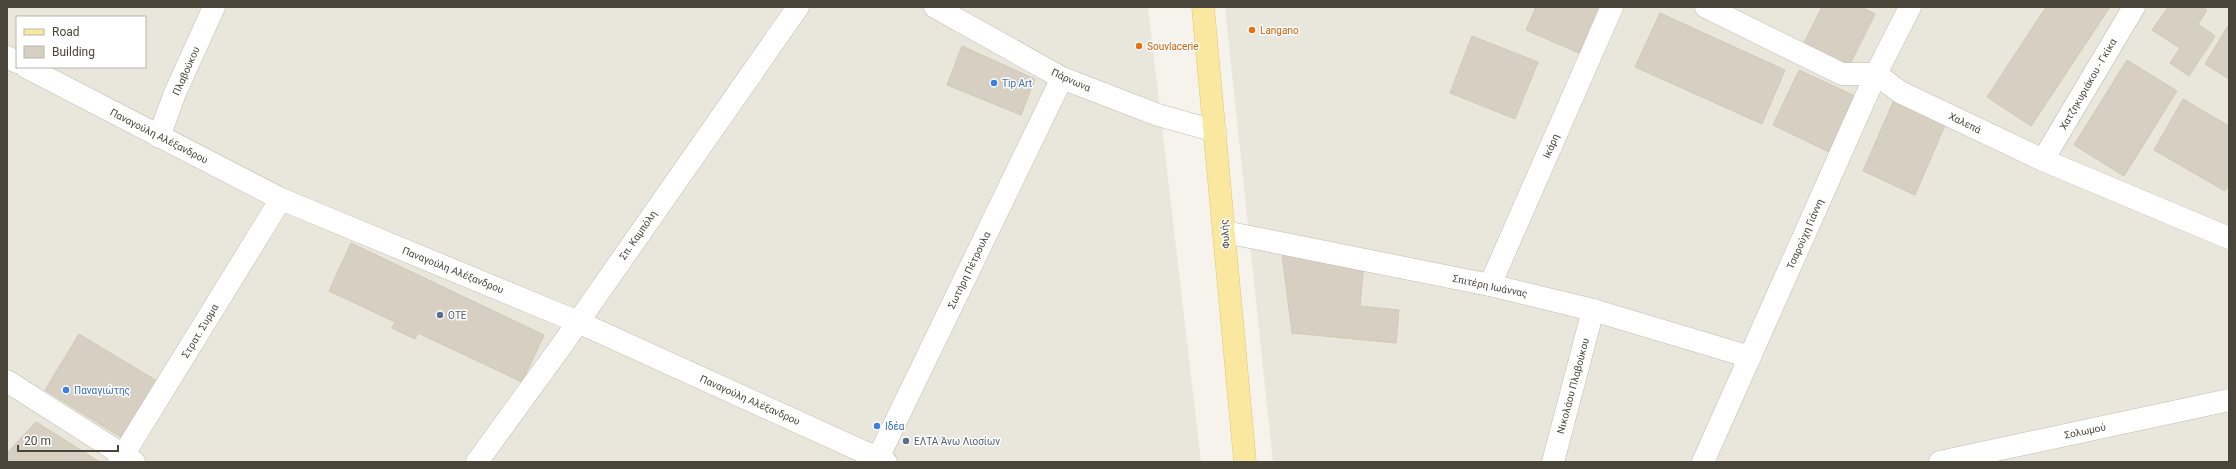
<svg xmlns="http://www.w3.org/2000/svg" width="2236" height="469" font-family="Roboto,sans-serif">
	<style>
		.residential { fill: #e9e6db; fill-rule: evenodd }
		.building { fill: #d7d0c2; stroke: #d1c9b5 }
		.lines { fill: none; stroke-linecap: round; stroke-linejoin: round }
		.minor-casing { stroke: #c1bcaf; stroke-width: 23 }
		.tertiary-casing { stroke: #c1bcaf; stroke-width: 23 }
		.primary-casing { stroke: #e0c770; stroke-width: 23 }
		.minor { stroke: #fff; stroke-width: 22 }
		.tertiary { stroke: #fff; stroke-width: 22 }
		.primary { stroke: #fae8a0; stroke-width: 22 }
		.food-dot { fill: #e8710a; stroke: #fff; stroke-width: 1.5 }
		.shop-dot { fill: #3f7fe0; stroke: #fff; stroke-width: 1.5 }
		.service-dot { fill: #5c6f8a; stroke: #fff; stroke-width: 1.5 }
		.labels { text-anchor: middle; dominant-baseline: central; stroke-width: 3; stroke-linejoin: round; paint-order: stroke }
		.food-label { font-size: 10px; fill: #c56008; stroke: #fff; text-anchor: start }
		.street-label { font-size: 10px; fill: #4a453a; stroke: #fff }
		.shop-label { font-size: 10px; fill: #366cbe; stroke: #fff; text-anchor: start }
		.service-label { font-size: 10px; fill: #4e5e75; stroke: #fff; text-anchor: start }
	</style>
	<rect width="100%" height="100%" fill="#f5f3ec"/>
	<g class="residential">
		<path d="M7,7H1148L1201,462H7ZM17,17H145V67H17Z"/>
		<polygon points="1225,7 2229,7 2229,462 1273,462"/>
	</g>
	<g class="building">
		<polygon points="1536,7 1598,7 1579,53 1526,30"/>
		<polygon points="1822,7 1861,7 1875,14 1847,70 1802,47"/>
		<polygon points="2046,7 2110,7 2031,126 1987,97"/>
		<polygon points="2168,7 2203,7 2207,10 2198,24 2215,36 2189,76 2170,63 2180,48 2152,30"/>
		<polygon points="1660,13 1785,70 1762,124 1635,67"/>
		<polygon points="2229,24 2229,79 2205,64"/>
		<polygon points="1472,36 1538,62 1515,119 1450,93"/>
		<polygon points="962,46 1035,79 1021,115 947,85"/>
		<polygon points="2127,60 2177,91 2124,176 2074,145"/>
		<polygon points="1799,70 1855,96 1829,152 1773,125"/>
		<polygon points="2183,99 2229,126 2229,184 2225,191 2154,150"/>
		<polygon points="1894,100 1946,123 1915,195 1863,171"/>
		<polygon points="351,243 544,335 522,382 418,333 415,339 392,328 395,322 329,291"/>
		<polygon points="1282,254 1364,262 1360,306 1399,310 1396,343 1292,333"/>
		<polygon points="79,334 157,381 122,438 45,390"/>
		<polygon points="36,422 100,462 7,462 7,453"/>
	</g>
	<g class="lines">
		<defs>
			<g id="minor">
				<polyline points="935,7 1062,78 1158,115 1215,131"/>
				<polyline points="1706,7 1842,74 1876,74 1900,92 2043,160 2229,238"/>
				<polyline points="7,57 17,62"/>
				<polyline points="26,67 281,199 578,322 886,462"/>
				<polyline points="159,137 175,93 214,7"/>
				<polyline points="2043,160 2134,7"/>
				<polyline points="1225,232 1490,285 1593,310 1750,357"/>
				<polyline points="1490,285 1612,7"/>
				<polyline points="7,381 134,462"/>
				<polyline points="119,462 281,199"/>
				<polyline points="477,462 562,345 798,7"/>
				<polyline points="876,462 1062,78"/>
				<polyline points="1553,462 1593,310"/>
				<polyline points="1703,462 1876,74 1910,7"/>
			</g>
			<polyline id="tertiary" points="1940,462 2229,400"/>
			<polyline id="primary" points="1203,7 1245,462"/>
		</defs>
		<use href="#minor" class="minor-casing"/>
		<use href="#tertiary" class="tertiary-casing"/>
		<use href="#primary" class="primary-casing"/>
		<use href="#minor" class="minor"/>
		<use href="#tertiary" class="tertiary"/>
		<use href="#primary" class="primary"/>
	</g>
	<g class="food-dot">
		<circle cx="1252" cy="30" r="4"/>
		<circle cx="1139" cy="46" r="4"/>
	</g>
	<g class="shop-dot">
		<circle cx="994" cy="83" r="4"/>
		<circle cx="66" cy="390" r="4"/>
		<circle cx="877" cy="426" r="4"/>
	</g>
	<g class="service-dot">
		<circle cx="440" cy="315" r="4"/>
		<circle cx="906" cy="441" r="4"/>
	</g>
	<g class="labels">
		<g class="food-label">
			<text x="1260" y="30">Langano</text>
			<text x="1147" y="46">Souvlacerie</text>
		</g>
		<g class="street-label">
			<text transform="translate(186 71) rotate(-66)">Πλαβούκου</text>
			<text transform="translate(1071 80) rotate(24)">Πάρνωνα</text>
			<text transform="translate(2088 84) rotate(-60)">Χατζηκυριάκου - Γκίκα</text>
			<text transform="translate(1965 123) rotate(26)">Χαλεπά</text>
			<text transform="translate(159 136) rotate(27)">Παναγούλη Αλέξανδρου</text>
			<text transform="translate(1551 146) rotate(-66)">Ικάρη</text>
			<text transform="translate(1225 234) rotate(-95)">Φυλής</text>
			<text transform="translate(1805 234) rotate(-66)">Τσαρούχη Γιάννη</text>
			<text transform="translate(638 235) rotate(-55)">Σπ. Καμπόλη</text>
			<text transform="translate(453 270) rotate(22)">Παναγούλη Αλέξανδρου</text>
			<text transform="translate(969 270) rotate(-64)">Σωτήρη Πέτρουλα</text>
			<text transform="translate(1490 286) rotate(12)">Σπιτέρη Ιωάννας</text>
			<text transform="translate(200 331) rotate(-59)">Στρατ. Συρμα</text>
			<text transform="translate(1573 386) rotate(-75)">Νικολάου Πλαβούκου</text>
			<text transform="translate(750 400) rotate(24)">Παναγούλη Αλέξανδρου</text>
			<text transform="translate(2085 431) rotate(-12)">Σολωμού</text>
		</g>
		<g class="shop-label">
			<text x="1002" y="83">Tip Art</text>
			<text x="74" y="390">Παναγιώτης</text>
			<text x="885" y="426">Ιδέα</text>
		</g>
		<g class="service-label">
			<text x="448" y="315">ΟΤΕ</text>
			<text x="914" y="441">ΕΛΤΑ Άνω Λιοσίων</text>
		</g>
	</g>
	<rect width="2236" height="469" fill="none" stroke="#4a453a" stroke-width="16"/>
	<rect x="16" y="16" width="130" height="52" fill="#ffffff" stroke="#b7b5b0"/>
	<rect x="24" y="29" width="20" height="6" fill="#fae8a0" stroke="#b7b5b0"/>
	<text x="52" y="36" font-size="12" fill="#4a453a">Road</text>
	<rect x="24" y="46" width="20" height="12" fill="#d7d0c2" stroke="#b7b5b0"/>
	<text x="52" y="56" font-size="12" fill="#4a453a">Building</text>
	<path d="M18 445v6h100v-6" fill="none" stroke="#4a453a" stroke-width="2"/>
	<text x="24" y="445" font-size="12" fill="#4a453a" stroke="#ffffff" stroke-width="3" paint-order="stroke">20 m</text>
</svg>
